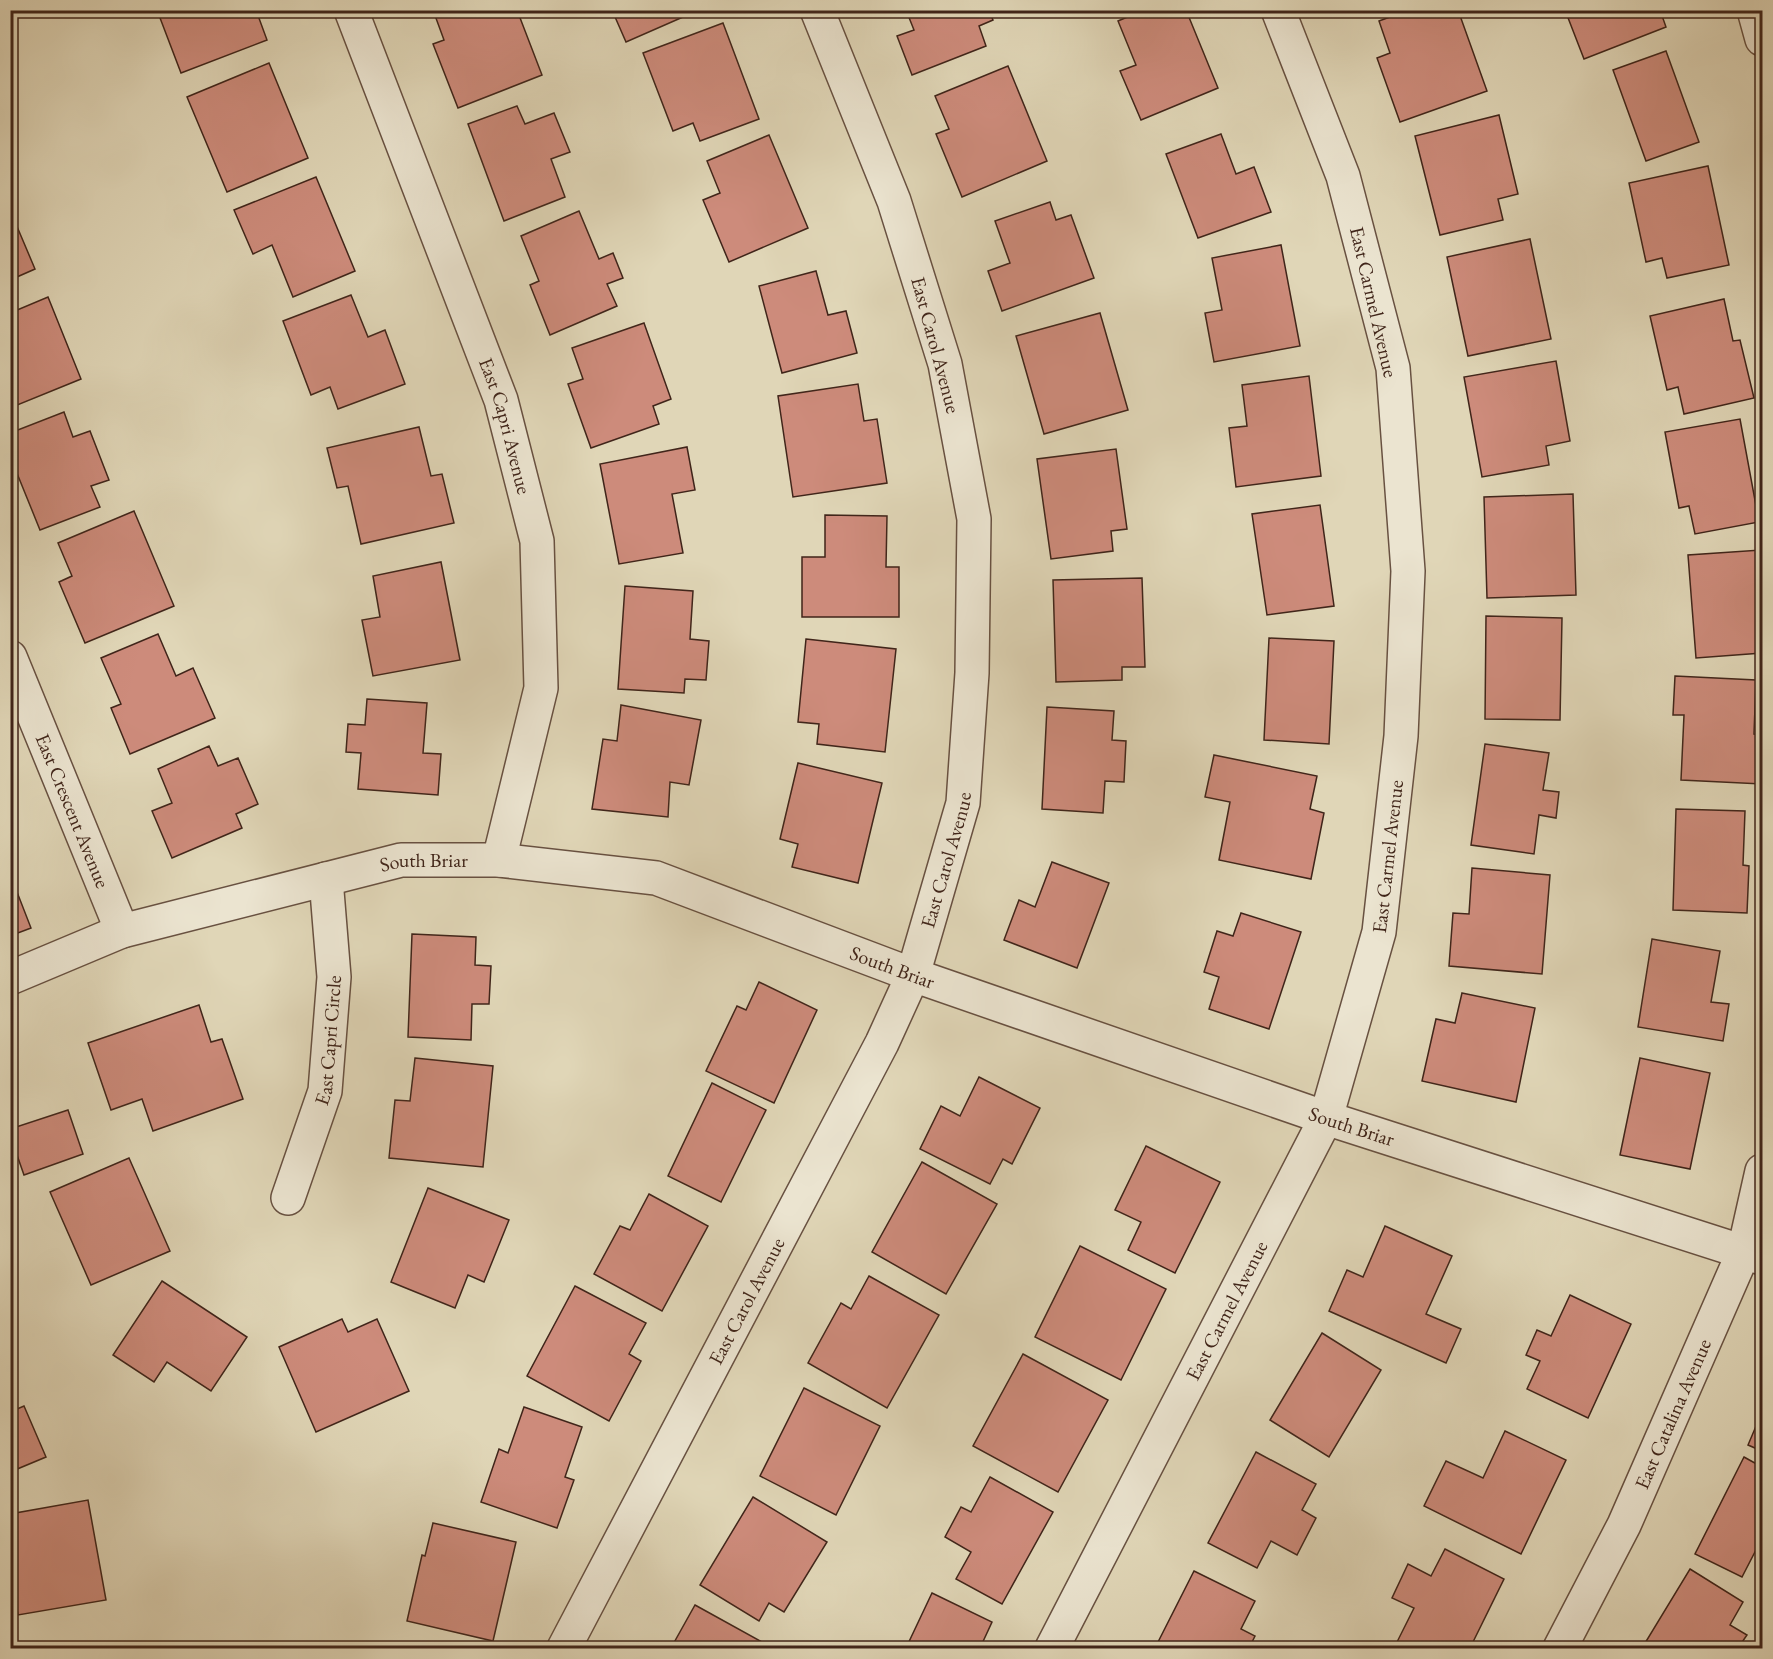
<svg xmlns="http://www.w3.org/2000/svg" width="1773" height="1659" font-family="'EB Garamond',serif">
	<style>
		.building { fill: #cd8b7b; stroke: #40251a; stroke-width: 1.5 }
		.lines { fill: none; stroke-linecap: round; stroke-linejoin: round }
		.minor-casing { stroke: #685141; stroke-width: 36 }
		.minor { stroke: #ebe4d0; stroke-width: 33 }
		.labels { text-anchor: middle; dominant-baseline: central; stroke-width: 5; stroke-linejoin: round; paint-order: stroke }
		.street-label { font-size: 20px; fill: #40251a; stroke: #ebe4d0 }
	</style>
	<rect width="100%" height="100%" fill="#e0d6b7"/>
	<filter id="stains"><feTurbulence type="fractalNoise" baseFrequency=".00333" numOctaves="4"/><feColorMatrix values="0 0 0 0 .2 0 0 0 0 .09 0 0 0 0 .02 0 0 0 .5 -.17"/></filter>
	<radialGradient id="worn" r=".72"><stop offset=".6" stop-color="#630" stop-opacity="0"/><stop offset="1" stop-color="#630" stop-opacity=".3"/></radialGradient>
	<g class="building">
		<polygon points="157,10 256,10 267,40 181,73"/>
		<polygon points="433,10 517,10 542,75 458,108 433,44 444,40"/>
		<polygon points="612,10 699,10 626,42"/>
		<polygon points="906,10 989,10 993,20 979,26 986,46 912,75 897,36 914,30"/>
		<polygon points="1144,10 1186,10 1218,88 1141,120 1120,71 1136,65 1118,21"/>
		<polygon points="1409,10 1458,10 1487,91 1400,122 1377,58 1390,53 1379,21"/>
		<polygon points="1565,10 1660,10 1666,27 1584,59"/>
		<polygon points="723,23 759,119 700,141 693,123 673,131 643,53"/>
		<polygon points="1666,51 1699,142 1646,161 1613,70"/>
		<polygon points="269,63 308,158 227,192 187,97"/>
		<polygon points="1008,66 1047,161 962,197 936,134 949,129 935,96"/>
		<polygon points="517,106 525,124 554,113 570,152 551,159 565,197 504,221 468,124"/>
		<polygon points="1499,115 1518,194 1498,199 1503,220 1440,235 1415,136"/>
		<polygon points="1221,134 1236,174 1254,167 1271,212 1198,238 1166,154"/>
		<polygon points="769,135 808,228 729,262 703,200 720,193 707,161"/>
		<polygon points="1708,166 1729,265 1667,278 1662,258 1646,262 1629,183"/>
		<polygon points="316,177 355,271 293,297 272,245 253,254 234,210"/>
		<polygon points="1050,202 1056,220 1071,215 1094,278 1002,311 988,271 1010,263 995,221"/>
		<polygon points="10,210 35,269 10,280"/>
		<polygon points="579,211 599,259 613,253 623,278 607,284 617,306 550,335 530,285 539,281 521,236"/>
		<polygon points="1530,239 1551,339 1468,356 1447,257"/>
		<polygon points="1281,245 1300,346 1214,362 1205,313 1222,310 1212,258"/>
		<polygon points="816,271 828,315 846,311 857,353 782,373 759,286"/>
		<polygon points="351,295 368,337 385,330 405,384 338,409 330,387 311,395 283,321"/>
		<polygon points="48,297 81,379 10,408 10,313"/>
		<polygon points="1724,299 1733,341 1740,340 1754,398 1684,414 1678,387 1667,390 1650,316"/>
		<polygon points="1100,313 1128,410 1044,434 1016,336"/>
		<polygon points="644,323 671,399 653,406 659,424 591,448 568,384 583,379 572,348"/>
		<polygon points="1556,361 1570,441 1546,446 1549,465 1482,477 1464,377"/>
		<polygon points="1309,376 1321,476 1236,487 1229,428 1247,426 1242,385"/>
		<polygon points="858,384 864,421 877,419 887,483 793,497 778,396"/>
		<polygon points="64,412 73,437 90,431 109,480 91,486 100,507 40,530 10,456 10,433"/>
		<polygon points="1740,419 1759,522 1695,534 1689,506 1679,508 1665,432"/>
		<polygon points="419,427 431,476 442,474 454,523 361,544 348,486 337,488 327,448"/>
		<polygon points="687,447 695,490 672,494 683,553 619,564 600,464"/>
		<polygon points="1116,449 1127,529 1111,531 1113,551 1051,559 1037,459"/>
		<polygon points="1573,494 1576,595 1487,598 1484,497"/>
		<polygon points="1320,505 1334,606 1267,615 1252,514"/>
		<polygon points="134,511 174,606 85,643 59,582 72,576 58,543"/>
		<polygon points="825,515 887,516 886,567 899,567 899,617 802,617 802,557 825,557"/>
		<polygon points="1761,550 1762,653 1696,658 1688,555"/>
		<polygon points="441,562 460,660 373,676 362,620 380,617 373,576"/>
		<polygon points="1142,578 1145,667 1122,667 1122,680 1056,682 1053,580"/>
		<polygon points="625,586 693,591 690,639 709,641 706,680 685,679 684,693 618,689"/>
		<polygon points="1486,616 1562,618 1560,720 1485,719"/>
		<polygon points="158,634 176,676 193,668 215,718 130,754 111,708 121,704 101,658"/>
		<polygon points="1269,638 1334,641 1329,744 1264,740"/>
		<polygon points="806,639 896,649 885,752 817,744 819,724 798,722"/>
		<polygon points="1675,676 1756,680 1754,734 1762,735 1762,784 1681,780 1684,715 1673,715"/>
		<polygon points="367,699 427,703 423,753 441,754 438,795 358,789 361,753 346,752 348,724 365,725"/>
		<polygon points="621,705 701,720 689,785 670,782 668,817 592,809 603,739 617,741"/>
		<polygon points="1047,707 1114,711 1112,740 1126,741 1124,782 1105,781 1103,813 1042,809"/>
		<polygon points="1485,744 1549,753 1543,790 1559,792 1556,818 1539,815 1534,854 1471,845"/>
		<polygon points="209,746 218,766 238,758 258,804 236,814 242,828 172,858 152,811 172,803 158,769"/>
		<polygon points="1214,755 1317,776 1310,809 1324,813 1311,879 1219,860 1230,802 1205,797"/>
		<polygon points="798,763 882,783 858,883 792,867 798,844 780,839"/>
		<polygon points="1676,809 1745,811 1743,865 1749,866 1747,913 1673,910"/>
		<polygon points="1052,862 1109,883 1077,968 1004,940 1019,900 1035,907"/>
		<polygon points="1472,868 1550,875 1542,974 1449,966 1453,913 1469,914"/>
		<polygon points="10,874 31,928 10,936"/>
		<polygon points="1241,913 1301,932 1269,1029 1209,1009 1219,977 1204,972 1217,931 1233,936"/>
		<polygon points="412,934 476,937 475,965 491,966 489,1004 472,1004 471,1040 408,1037"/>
		<polygon points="1652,939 1720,951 1711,1002 1729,1004 1723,1041 1638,1027"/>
		<polygon points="759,982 817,1010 774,1103 706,1071 737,1006 746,1010"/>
		<polygon points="1462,993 1535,1008 1516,1102 1422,1081 1436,1019 1455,1023"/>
		<polygon points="199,1005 211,1042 222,1039 243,1099 153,1131 142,1099 111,1110 88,1043"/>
		<polygon points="415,1058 493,1066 483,1167 389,1158 395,1100 410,1101"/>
		<polygon points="1640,1058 1710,1073 1690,1169 1620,1155"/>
		<polygon points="979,1077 1040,1108 1012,1164 1003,1159 990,1184 920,1149 941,1106 960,1116"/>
		<polygon points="712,1083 766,1110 721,1202 668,1176"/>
		<polygon points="68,1110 83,1154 24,1175 10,1135 10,1129"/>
		<polygon points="1146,1146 1220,1182 1175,1273 1128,1250 1141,1222 1115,1210"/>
		<polygon points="129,1158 170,1251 91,1285 50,1192"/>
		<polygon points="922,1162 997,1204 946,1294 872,1252"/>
		<polygon points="428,1188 509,1220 484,1282 468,1275 455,1308 391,1282"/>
		<polygon points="649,1194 708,1226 662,1311 594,1274 620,1226 630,1230"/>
		<polygon points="1385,1226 1452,1256 1426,1314 1461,1329 1446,1363 1329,1311 1347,1270 1363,1277"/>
		<polygon points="1080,1246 1166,1289 1121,1380 1035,1337"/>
		<polygon points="869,1276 939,1315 887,1408 808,1363 841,1303 851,1309"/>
		<polygon points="162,1281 247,1337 211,1391 167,1362 154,1382 113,1355"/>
		<polygon points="575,1286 646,1323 629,1354 641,1361 609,1421 527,1376"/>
		<polygon points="1570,1295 1631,1324 1588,1418 1527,1389 1540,1361 1526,1355 1537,1330 1551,1336"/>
		<polygon points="342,1319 348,1332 377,1319 409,1391 316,1432 279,1347"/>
		<polygon points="1322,1333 1381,1370 1329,1457 1270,1420"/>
		<polygon points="1023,1354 1108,1400 1058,1492 973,1446"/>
		<polygon points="804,1388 880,1426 836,1515 760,1476"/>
		<polygon points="24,1406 46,1457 10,1472 10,1412"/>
		<polygon points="524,1407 582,1427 565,1477 574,1480 557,1528 481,1502 499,1449 508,1453"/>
		<polygon points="1762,1412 1762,1451 1748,1445"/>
		<polygon points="1505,1431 1566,1460 1521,1554 1424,1506 1446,1461 1483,1478"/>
		<polygon points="1256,1452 1316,1484 1302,1510 1316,1518 1297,1555 1271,1541 1257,1568 1208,1543"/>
		<polygon points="1744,1457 1762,1467 1762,1551 1757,1548 1742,1577 1695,1554"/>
		<polygon points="990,1477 1053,1512 1002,1604 956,1579 971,1552 945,1537 961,1507 971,1512"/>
		<polygon points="753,1497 827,1542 784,1612 769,1603 759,1621 700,1585"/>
		<polygon points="88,1500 106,1600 18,1615 10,1571 10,1514"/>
		<polygon points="433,1523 516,1542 493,1641 407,1621 422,1555 425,1556"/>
		<polygon points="1445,1549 1504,1579 1470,1648 1411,1648 1397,1642 1414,1608 1392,1598 1408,1564 1431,1576"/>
		<polygon points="1690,1569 1743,1602 1730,1625 1747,1635 1738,1648 1642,1648"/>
		<polygon points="1194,1571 1255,1601 1241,1629 1255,1636 1249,1648 1155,1648"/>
		<polygon points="932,1593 992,1622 980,1648 906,1648"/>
		<polygon points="695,1605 769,1646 768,1648 671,1648"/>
	</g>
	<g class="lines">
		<defs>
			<g id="minor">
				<path id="s1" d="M351,10L501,400L537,541L541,688L499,860"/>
				<polyline points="1754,10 1762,39"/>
				<path id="s2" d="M10,657L122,931"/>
				<path id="s3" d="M10,978L122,931L401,860H499L656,878L913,975L1326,1118L1762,1258"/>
				<path id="s4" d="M288,1198L325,1091L334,977L326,879"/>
				<path id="s5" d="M564,1648L882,1043L913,975L963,803L972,673L974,519L945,364L894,201L817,10"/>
				<path id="s6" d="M1052,1648L1326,1118L1379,932L1401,736L1408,571L1393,368L1343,176L1278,10"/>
				<path id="s7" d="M1560,1648L1624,1525L1744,1251L1762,1171"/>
			</g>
		</defs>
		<use href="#minor" class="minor-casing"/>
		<use href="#minor" class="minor"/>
	</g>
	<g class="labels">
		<g class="street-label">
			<text transform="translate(1374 302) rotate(77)">East Carmel Avenue</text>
			<text transform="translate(936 345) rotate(75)">East Carol Avenue</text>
			<text stroke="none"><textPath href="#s1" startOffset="444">East Capri Avenue</textPath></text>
			<text stroke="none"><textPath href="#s2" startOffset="166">East Crescent Avenue</textPath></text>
			<text stroke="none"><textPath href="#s6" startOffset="866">East Carmel Avenue</textPath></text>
			<text stroke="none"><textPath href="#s5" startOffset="878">East Carol Avenue</textPath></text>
			<text stroke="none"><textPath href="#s3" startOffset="432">South Briar</textPath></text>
			<text stroke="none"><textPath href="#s3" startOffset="918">South Briar</textPath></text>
			<text stroke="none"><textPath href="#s4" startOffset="164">East Capri Circle</textPath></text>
			<text stroke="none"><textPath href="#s3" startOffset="1404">South Briar</textPath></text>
			<text stroke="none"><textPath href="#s5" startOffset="392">East Carol Avenue</textPath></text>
			<text stroke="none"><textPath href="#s6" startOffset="380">East Carmel Avenue</textPath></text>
			<text stroke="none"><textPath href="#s7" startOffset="260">East Catalina Avenue</textPath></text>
		</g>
	</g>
	<rect width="1773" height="1659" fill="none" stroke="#e0d6b7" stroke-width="36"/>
	<rect x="12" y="12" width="1749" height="1635" fill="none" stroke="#40251a" stroke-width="3"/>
	<rect x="18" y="18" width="1737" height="1623" fill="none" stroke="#40251a" stroke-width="1.5"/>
	<rect width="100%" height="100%" filter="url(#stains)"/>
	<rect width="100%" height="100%" fill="url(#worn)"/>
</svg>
